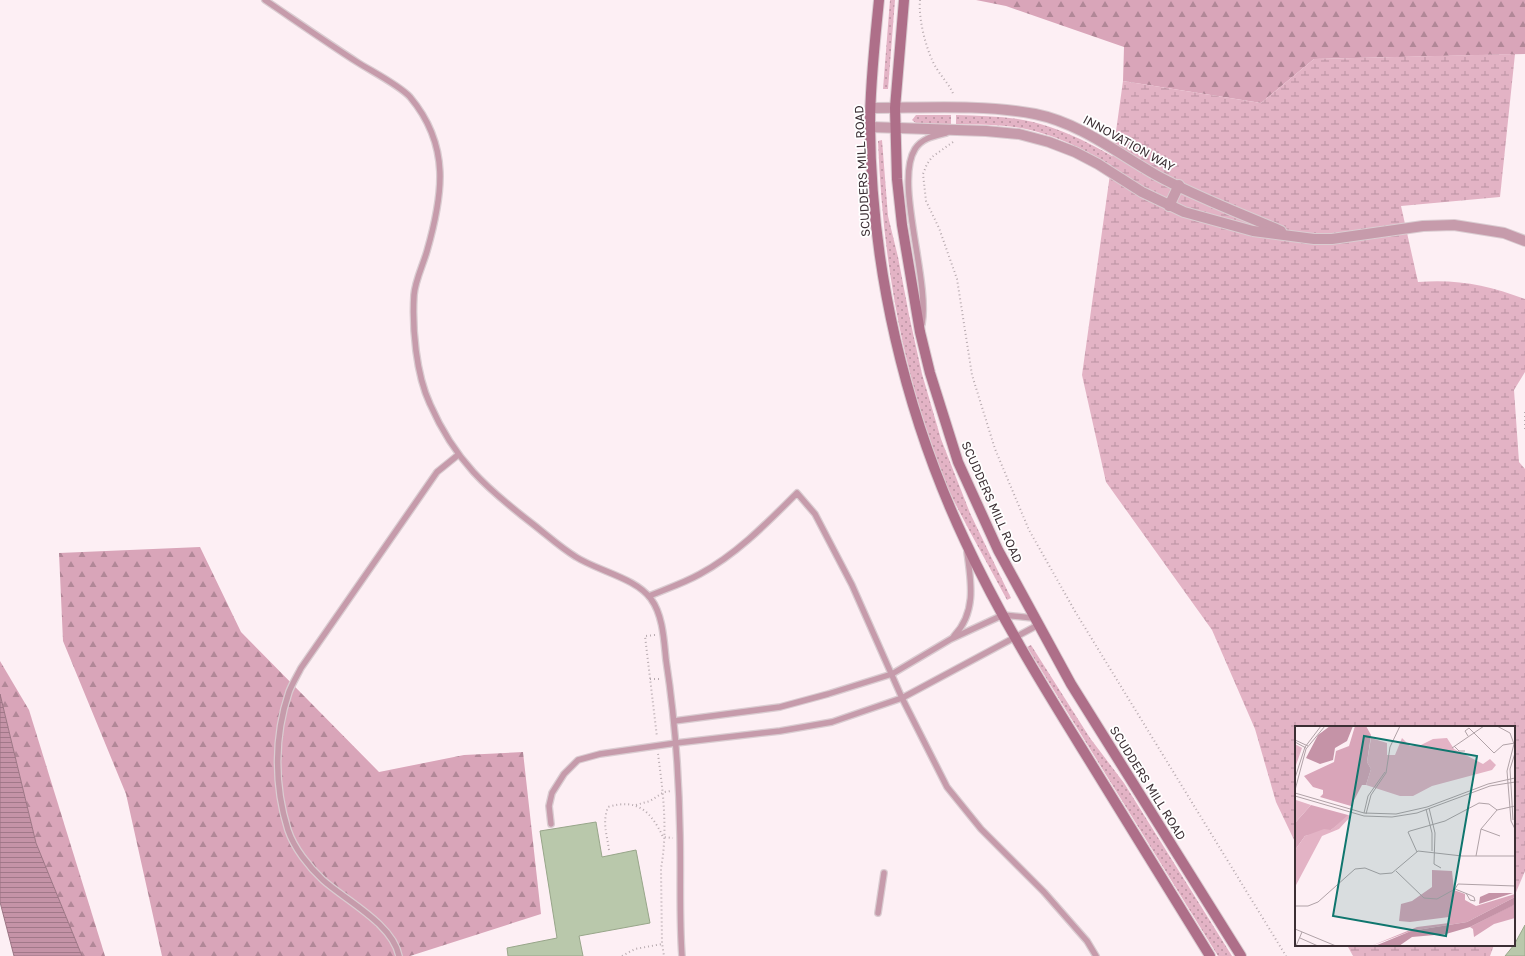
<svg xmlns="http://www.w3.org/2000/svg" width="1525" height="956" font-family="'Golos Text',sans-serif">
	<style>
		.grass { fill: url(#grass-dots) }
		.forest { fill: url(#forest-firs) }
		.wetland { fill: url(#wetland-marsh) }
		.water { fill: url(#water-rules); stroke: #9c7584 }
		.building { fill: #b9c8ab; stroke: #98a68a }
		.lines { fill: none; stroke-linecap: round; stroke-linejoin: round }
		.service-casing { stroke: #daccd1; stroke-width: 8 }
		.minor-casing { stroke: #daccd1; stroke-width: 12 }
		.secondary-casing { stroke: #daccd1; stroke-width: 12 }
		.path { stroke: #b7aaaf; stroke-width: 2; stroke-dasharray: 1 3; stroke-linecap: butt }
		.service { stroke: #c69bab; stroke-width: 5.5 }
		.minor { stroke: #c69bab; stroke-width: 10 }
		.secondary { stroke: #ae6f89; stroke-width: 10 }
		.labels { text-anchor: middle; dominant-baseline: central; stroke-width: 3.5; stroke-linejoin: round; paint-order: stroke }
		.street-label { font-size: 12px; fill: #3c2f34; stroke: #fff }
		.inset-road { fill: none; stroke: #b0a2a7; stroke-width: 1 }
		.view { fill: #0f766e; fill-opacity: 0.15; stroke: #0f766e; stroke-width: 2 }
		.inset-edge { fill: none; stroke: #3c2f34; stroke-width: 2 }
	</style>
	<defs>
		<pattern id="grass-dots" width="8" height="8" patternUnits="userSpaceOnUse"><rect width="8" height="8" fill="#e3b3c5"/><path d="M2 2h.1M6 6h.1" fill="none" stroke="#b992a1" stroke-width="1.8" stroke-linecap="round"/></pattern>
		<pattern id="forest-firs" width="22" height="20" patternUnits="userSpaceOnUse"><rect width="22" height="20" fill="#d9a5b9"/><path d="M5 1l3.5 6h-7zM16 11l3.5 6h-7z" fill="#b18797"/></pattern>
		<pattern id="wetland-marsh" width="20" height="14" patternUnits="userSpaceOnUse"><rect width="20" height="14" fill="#e3b3c5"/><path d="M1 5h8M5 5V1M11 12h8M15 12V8" fill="none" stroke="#b992a1"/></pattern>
		<pattern id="water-rules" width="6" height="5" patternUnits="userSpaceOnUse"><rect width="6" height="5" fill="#c593a7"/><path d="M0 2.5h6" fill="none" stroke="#a17889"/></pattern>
	</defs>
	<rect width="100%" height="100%" fill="#fdeff4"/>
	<g class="grass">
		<polygon points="890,0 895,0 888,89 883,89"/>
		<polygon points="916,115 951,115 951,124 917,124 912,120"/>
		<path d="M956,115C982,116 1008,116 1033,122C1077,133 1114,157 1153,180L1149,188C1109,164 1072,139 1026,129C1003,124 979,125 956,124Z"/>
		<path d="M882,140L888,216L898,257L909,315L922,374L941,439L970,513L1011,598L1007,600C988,564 967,528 949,491C940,473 935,453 928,434C896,339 882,240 878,141Z"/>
		<polygon points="1031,645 1090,738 1124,783 1232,956 1218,956 1027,647"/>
	</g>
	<g class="forest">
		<polygon points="976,0 1525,0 1525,54 1314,59 1261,103 1123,81 1124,47 1006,6"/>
		<polygon points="200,547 241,632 379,772 464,755 523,752 541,914 410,956 162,956 126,794 63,641 59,553"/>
		<polygon points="0,661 29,710 105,956 82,956 36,843 0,694"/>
	</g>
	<g class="wetland">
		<path d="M1515,54L1500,197L1401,206L1418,282C1458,279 1487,285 1525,299V372L1514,390L1519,462L1525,469V871L1514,897V727H1296V844L1276,802L1255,729L1212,630L1106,482L1082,375L1123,81L1261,103L1314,59Z"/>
		<polygon points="1347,945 1494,945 1490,956 1353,956"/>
	</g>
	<polygon class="water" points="0,694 36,843 82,956 14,956 0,902"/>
	<g class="building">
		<polygon points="596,822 602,857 636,850 650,923 579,936 583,956 508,956 507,948 557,938 540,831"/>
		<polygon points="1525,925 1525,956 1505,956 1514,945"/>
	</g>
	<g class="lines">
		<defs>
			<g id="service">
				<path d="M265,0C296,21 326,42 357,62C371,71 399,85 410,97C451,146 443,195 427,251C423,265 415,281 414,295C412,328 416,374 430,404C455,461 486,488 534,525C548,536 561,548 576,557C598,571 636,578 651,599C663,615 664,641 666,660C675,718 679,776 680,834C681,875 679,915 682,956"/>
				<path d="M922,324C930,280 894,182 915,149C922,138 934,136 946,133"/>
				<path d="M649,596C666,589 684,583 700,574C737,554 767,523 797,493L815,514L852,585L902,698L947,787L981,829L1044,892L1087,941L1096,956"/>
				<path d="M954,636C977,612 971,581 967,552"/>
				<polyline points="674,721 780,707 828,694 892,674 951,639 1003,615 1033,618"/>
				<polyline points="551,824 549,806 552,793 564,774 578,760 600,754 676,743 780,731 832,722 902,698 1038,625"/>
				<polyline points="878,913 884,873"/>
				<path d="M399,956C393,924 345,900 323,880C309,867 294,848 288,830C274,786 274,736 289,692C292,684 297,676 301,668L437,472L458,455"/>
			</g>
			<g id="minor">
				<path d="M871,108C925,108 981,104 1035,114C1080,123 1117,153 1156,175C1196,197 1240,213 1281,231"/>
				<polyline points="870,127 986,131 1019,134 1049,142 1075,152 1098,164 1142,192 1184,212 1253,231 1314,239 1332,239 1423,226 1454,225 1504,233 1525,241"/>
				<polyline points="1169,206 1179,185"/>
			</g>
			<g id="secondary">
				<path d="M879,0C875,41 870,83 870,125C871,268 905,414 966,543C999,614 1040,681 1081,747C1124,817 1167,886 1210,956"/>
				<polyline points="904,0 895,108 897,179 902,225 920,332 930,373 958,462 998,550 1071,684 1241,956"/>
			</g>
		</defs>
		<use href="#service" class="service-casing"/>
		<use href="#minor" class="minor-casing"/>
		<use href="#secondary" class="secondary-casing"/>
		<g class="path">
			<path d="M920,0C918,19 927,54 937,69C943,79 950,85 954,96"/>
			<polyline points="953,142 932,157 927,164 923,174 926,201 939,228 957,279 972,375 995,449 1029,530 1076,613 1286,956"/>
			<polyline points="1525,412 1525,431"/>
			<polyline points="655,635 645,636 657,737"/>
			<polyline points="650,679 660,679"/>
			<path d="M658,754C663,791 668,831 661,868L662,943L664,956"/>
			<polyline points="636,805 650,801 664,792 671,791"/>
			<path d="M609,850C607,834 602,823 608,807C637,798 651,811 663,837L673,838"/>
			<polyline points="622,956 635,949 662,944"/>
		</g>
		<use href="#service" class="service"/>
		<use href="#minor" class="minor"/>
		<use href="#secondary" class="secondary"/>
	</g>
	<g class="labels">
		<g class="street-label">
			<text transform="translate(1129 143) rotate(29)">INNOVATION WAY</text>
			<text transform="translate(862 171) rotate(-93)">SCUDDERS MILL ROAD</text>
			<text transform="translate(992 502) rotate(66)">SCUDDERS MILL ROAD</text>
			<text transform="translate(1148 783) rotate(58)">SCUDDERS MILL ROAD</text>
		</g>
	</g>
	<g transform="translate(1295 726)">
		<rect width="220" height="220" fill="#fdeff4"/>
		<path d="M0,18L7,22L0,42Z" fill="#e3b3c5"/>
		<path d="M60,0H71L76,9L72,36L76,43L71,59H67L56,80L25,71L28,68V64L18,61L9,50L39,36L41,25L54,20ZM16,79L53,89V91L36,104L10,110L0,124V97ZM137,144L157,145L159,164L170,168V174L181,180L220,168V171L172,196L116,205L76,220L122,201L154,197V191L115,196L104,195L106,178L117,175L137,161ZM220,178V192L199,198L179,211L178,203L175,201Z" fill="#d9a5b9"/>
		<path d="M76,12L92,17V29H100L107,12L115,20H124L138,13L152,12L159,23L188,38L195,33L201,39L197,44L137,60L118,70H105L71,59L76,43L72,36ZM1,74L16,79L0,97V76ZM53,89L56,90L44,103L27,110L0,161V124L10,110L29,103L36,104Z" fill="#e3b3c5"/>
		<path d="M35,0H58L52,15L40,22L38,34L25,38L11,32L23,9ZM194,167H218L184,178L185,171ZM220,171V178L217,180L175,201L151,208L117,211L104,220H80L116,205L172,196Z" fill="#c593a7"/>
		<path class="inset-road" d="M202,0L215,7L219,18L212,45L216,95L220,103M173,10L170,5L174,2L199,27L208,19L220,17M0,14L13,20M0,16L11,22M159,20L164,25H170M157,22L189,0M0,52L10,21L26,0M0,64L11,23L30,0M0,67L69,87L101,88L132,81L193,58L220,52M0,70L69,90L97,91L122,87L195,60L220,56M134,82L140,107L139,138L146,142M131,83L137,107V125M69,87L73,70L90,46M71,88L76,69L91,47L95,21L105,0M218,94L215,43L220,27M186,103L205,110M122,126L113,106L115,105L150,95L184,77L194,78L202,84L220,80M181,130L186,103L202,84M101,145L129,172L142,173L160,163L175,169L179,171L180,175L175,174L171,167M160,163L163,158L220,160M0,180H13L23,176L60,143L70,142L85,148L97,147L123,125L167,130H220M0,203L41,220M5,212L23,220M1,220L7,206"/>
		<path class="view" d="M69,10L182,30L151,210L38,190Z"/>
		<rect width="220" height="220" class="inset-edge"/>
	</g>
</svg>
